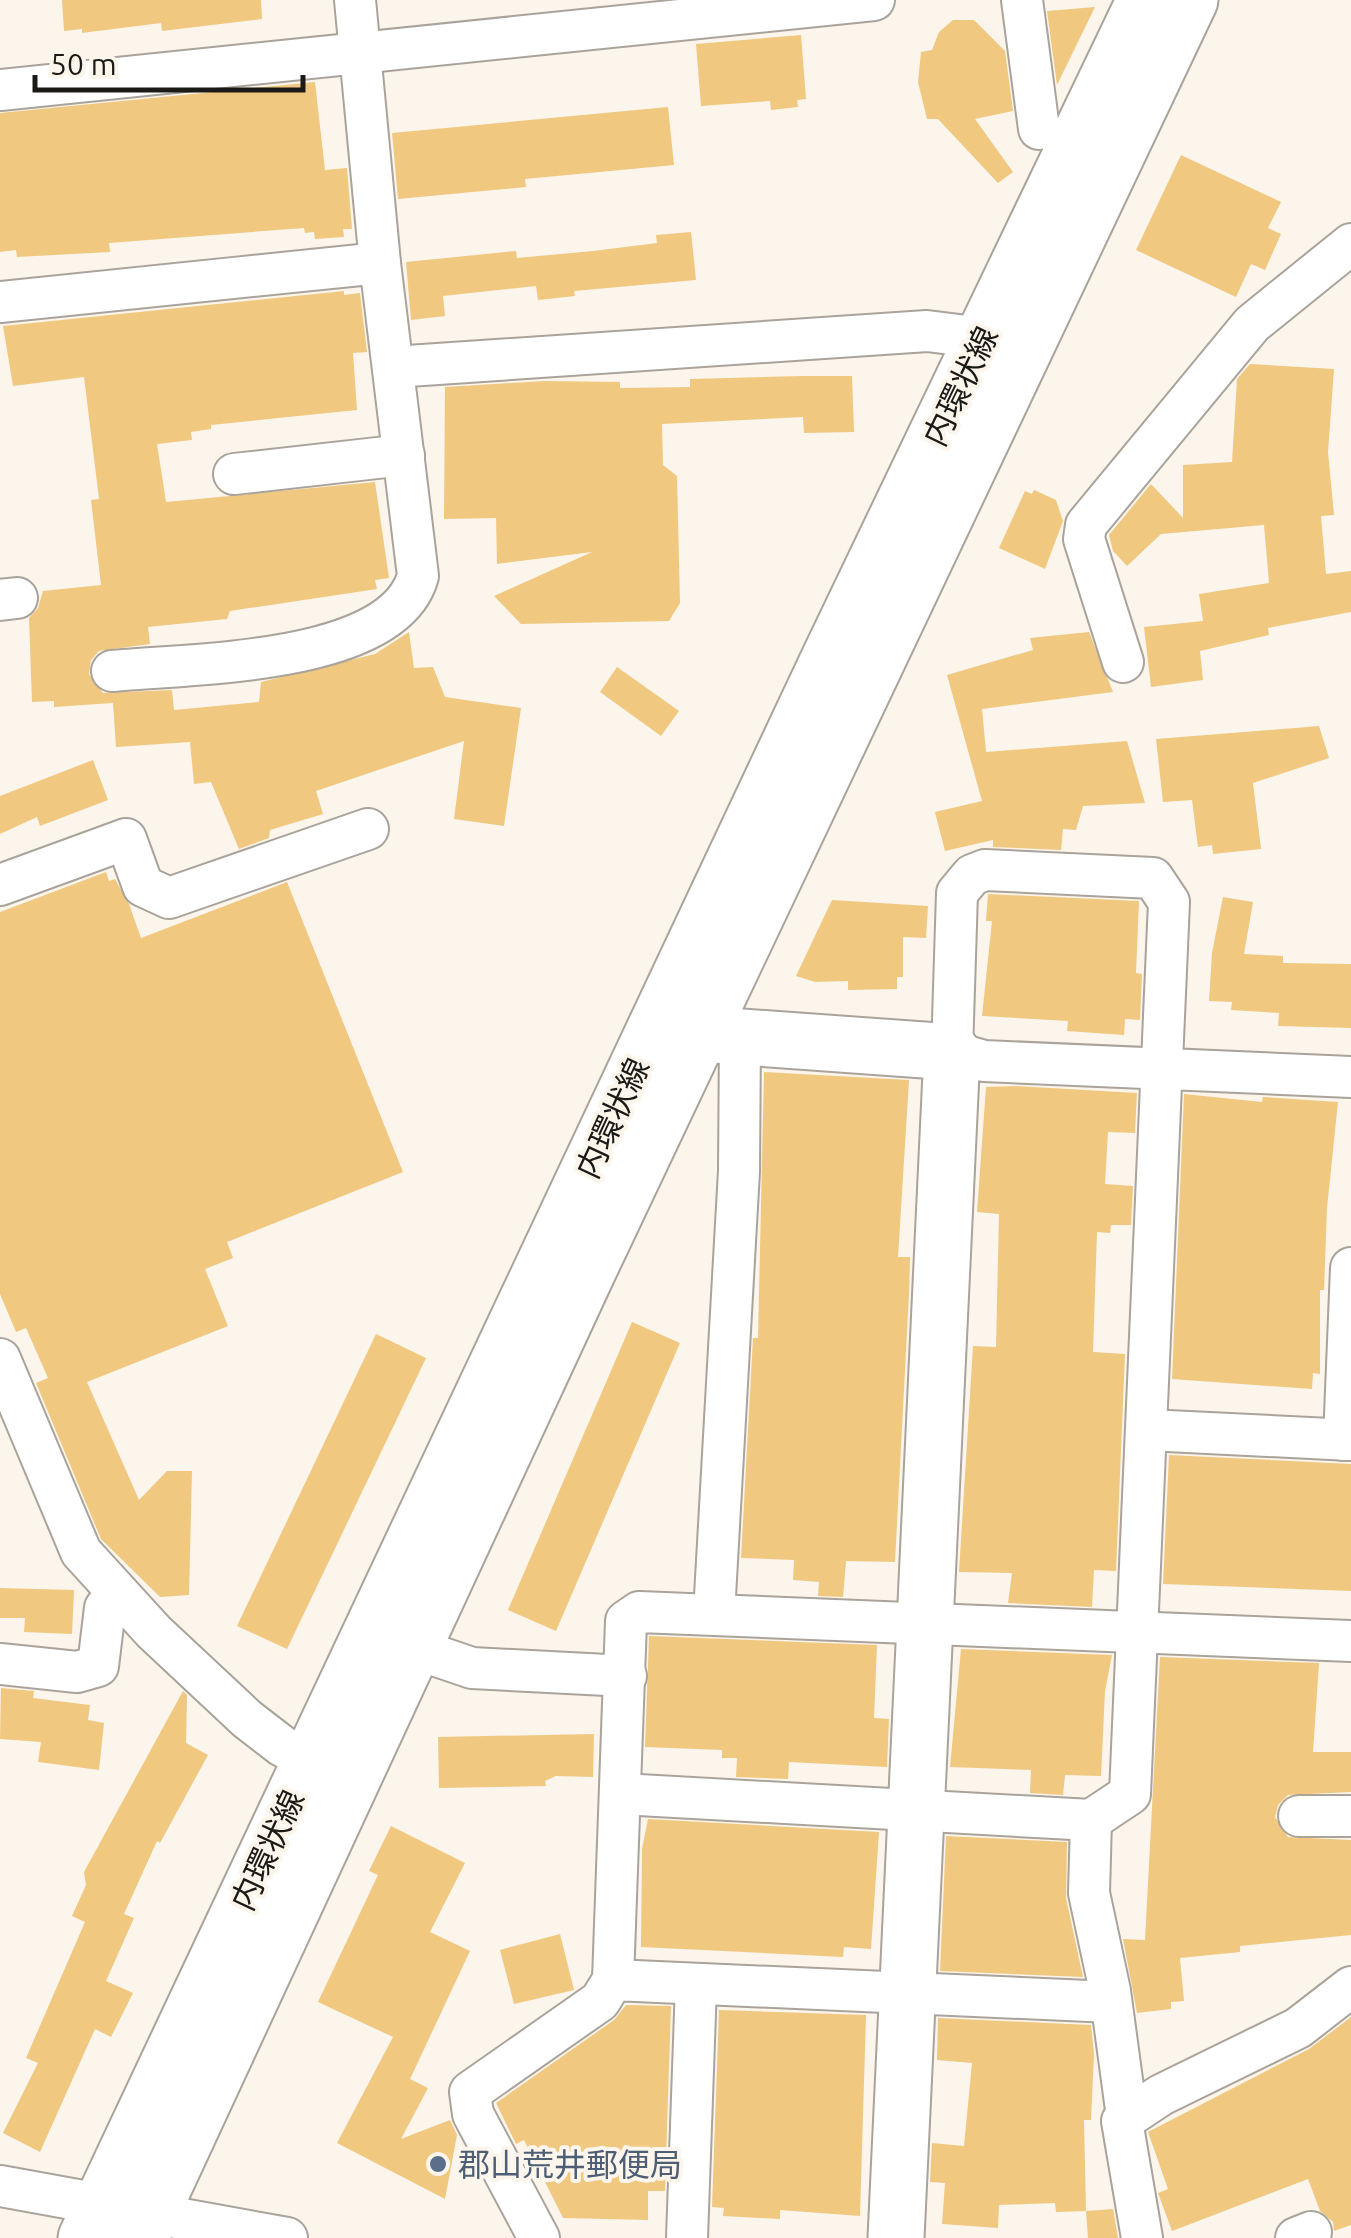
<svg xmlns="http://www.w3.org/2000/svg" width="1351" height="2238" font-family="Ubuntu,'Noto Sans JP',sans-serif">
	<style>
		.building { fill: #f1c880 }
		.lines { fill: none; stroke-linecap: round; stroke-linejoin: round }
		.street-casing { stroke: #a9a39b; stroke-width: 44 }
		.secondary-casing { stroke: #a9a39b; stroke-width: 59 }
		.street { stroke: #fff; stroke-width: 40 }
		.secondary { stroke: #fff; stroke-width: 55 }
		.service-dot { fill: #5c6f8a; stroke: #fbf5ec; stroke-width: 4 }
		.labels { text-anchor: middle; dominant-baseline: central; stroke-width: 8; stroke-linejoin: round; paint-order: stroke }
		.street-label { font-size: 32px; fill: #1c1a16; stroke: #fbf5ec }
		.service-label { font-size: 32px; fill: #4e5e75; stroke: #fbf5ec; text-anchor: start }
	</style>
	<rect width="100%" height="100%" fill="#fbf5ec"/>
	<g class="building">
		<polygon points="62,0 261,0 262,19 162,31 161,23 82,33 82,29 64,31"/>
		<polygon points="1095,7 1057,85 1047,11"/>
		<polygon points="953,20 974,20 1005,51 1013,111 975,119 1013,172 998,183 938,119 927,119 918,82 921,52 932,50 939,32"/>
		<polygon points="801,35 806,99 797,100 798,107 771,110 770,101 701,106 696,44"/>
		<polygon points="315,82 325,170 347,168 352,229 343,229 344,237 315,239 314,232 305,233 304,228 109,243 110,252 17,257 16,250 0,252 0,113"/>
		<polygon points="668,107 674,165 525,179 526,187 398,199 392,133"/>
		<polygon points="1181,155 1281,202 1268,228 1281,234 1265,270 1251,264 1236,297 1136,250"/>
		<polygon points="691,232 696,280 574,291 575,296 538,300 536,286 443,296 445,316 411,320 406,262 516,251 517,258 593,251 657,243 656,235"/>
		<polygon points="344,291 344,295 360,293 367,352 353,353 357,410 211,425 211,429 191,432 192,440 157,444 166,502 375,482 389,578 375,580 377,589 230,611 227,619 148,627 150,644 99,651 91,660 89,674 103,693 172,690 174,710 259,702 261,682 375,654 409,632 414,668 433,667 445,697 521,708 504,826 454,819 464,741 316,791 323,814 270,830 269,838 239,849 211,782 194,784 190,742 116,747 113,703 54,707 54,701 32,702 29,618 38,608 43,591 101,585 91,500 99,499 84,377 13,386 3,326"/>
		<polygon points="1250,364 1334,369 1328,452 1334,515 1321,516 1326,574 1351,571 1351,612 1268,628 1269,635 1200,651 1203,680 1151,687 1144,627 1203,621 1199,594 1269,583 1264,525 1161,534 1127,566 1113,551 1109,535 1151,484 1183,518 1183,465 1232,462 1237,379"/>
		<polygon points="802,376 852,376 854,432 804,433 803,417 662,424 663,465 677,476 680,603 669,621 521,624 494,596 592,552 497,564 496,518 444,519 445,387 544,381 620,382 620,388 690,387 690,379"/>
		<polygon points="1034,490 1056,500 1063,521 1045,569 999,548 1025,491 1032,494"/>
		<polygon points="1089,632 1113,692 982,709 986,752 1127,741 1145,803 1083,806 1076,830 1063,829 1061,850 993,847 993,840 945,851 935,812 982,801 947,675 1033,650 1030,638"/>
		<polygon points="617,667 679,711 661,736 600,692"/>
		<polygon points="1319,726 1329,758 1253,783 1261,849 1213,854 1212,845 1198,847 1192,800 1163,802 1156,739"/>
		<polygon points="93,760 108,800 40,826 37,817 0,834 0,796"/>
		<polygon points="106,872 109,881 115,879 129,904 141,938 287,882 403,1172 227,1242 233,1258 205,1269 228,1326 87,1382 139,1500 167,1471 192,1471 189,1595 160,1597 101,1539 36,1383 48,1378 26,1328 16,1332 0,1294 0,912"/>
		<polygon points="988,894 1139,901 1136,973 1142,974 1140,1020 1125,1019 1124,1035 1067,1031 1068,1021 982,1016 992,921 986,921"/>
		<polygon points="1223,897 1253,902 1244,954 1283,956 1283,963 1351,964 1351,1028 1278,1026 1279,1013 1231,1010 1232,1002 1209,1001 1212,953"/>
		<polygon points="832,900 928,906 926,938 903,937 903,977 897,977 897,989 848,990 848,981 815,982 796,976"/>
		<polygon points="764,1072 909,1080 898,1257 910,1257 909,1294 895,1562 846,1561 843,1597 818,1596 819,1582 793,1580 794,1560 741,1558 753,1338 758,1338"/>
		<polygon points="1016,1086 1137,1093 1135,1133 1108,1132 1105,1184 1133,1186 1131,1225 1111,1225 1110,1233 1097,1232 1093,1352 1125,1354 1116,1571 1094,1570 1092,1607 1008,1603 1012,1573 959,1572 973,1346 996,1347 999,1214 977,1212 986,1087"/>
		<polygon points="1184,1094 1262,1102 1263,1097 1338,1102 1327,1208 1324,1290 1320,1290 1320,1374 1313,1373 1312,1389 1172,1379"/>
		<polygon points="632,1322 680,1343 556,1631 508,1610"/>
		<polygon points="376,1334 426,1358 287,1649 237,1626"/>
		<polygon points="1169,1455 1351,1464 1351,1591 1163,1584"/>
		<polygon points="0,1588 74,1590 72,1634 24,1632 25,1618 0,1618"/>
		<polygon points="649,1636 877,1645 874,1718 889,1719 887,1767 789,1762 788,1779 736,1777 737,1758 722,1758 722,1750 645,1747"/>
		<polygon points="961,1649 1112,1655 1105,1691 1101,1776 1065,1775 1063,1795 1030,1793 1031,1770 950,1767"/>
		<polygon points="1160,1657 1319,1663 1313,1752 1351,1752 1351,1792 1288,1795 1278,1805 1275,1817 1288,1837 1351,1840 1351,1935 1240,1946 1240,1952 1180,1958 1184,2001 1171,2002 1171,2009 1137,2013 1123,1939 1145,1940"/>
		<polygon points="1,1688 34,1691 33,1698 90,1705 88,1720 104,1723 99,1770 38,1762 41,1742 0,1739"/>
		<polygon points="183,1691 187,1695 186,1743 208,1755 160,1843 157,1841 124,1914 134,1918 106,1981 133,1993 111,2037 95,2029 40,2152 3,2133 38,2063 26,2058 85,1922 72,1916 86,1885 84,1872"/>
		<polygon points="594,1734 593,1777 556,1776 545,1781 546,1786 439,1788 438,1737"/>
		<polygon points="648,1819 879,1832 871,1949 844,1947 843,1957 641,1947 642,1849"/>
		<polygon points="391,1826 465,1863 430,1932 470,1951 410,2079 428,2088 401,2139 450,2120 457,2135 445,2199 337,2143 393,2037 318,2002 378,1875 369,1871"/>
		<polygon points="946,1836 1067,1842 1066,1898 1083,1977 940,1971"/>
		<polygon points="560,1934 574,1990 514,2004 500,1950"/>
		<polygon points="626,2005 671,2006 665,2191 648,2191 648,2220 563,2218 524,2140 516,2144 496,2103 614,2020"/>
		<polygon points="719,2010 866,2015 860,2216 780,2210 780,2219 723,2216 724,2208 712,2207"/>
		<polygon points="1351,2017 1351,2225 1334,2231 1333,2222 1320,2211 1308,2179 1172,2231 1158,2193 1168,2189 1148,2132 1309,2049"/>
		<polygon points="938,2018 1091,2025 1094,2054 1091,2120 1084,2120 1086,2211 1056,2212 1055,2203 999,2205 998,2228 942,2224 945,2183 930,2182 932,2143 964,2146 972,2063 937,2060"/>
		<polygon points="1113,2209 1118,2238 1088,2238 1086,2211"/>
	</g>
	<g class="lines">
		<defs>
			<g id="street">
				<polyline points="1022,0 1039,129"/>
				<polyline points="0,90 874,0"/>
				<polyline points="0,302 380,263"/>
				<polyline points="393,367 927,331 983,338"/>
				<polyline points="234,474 404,455"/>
				<polyline points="0,600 17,598"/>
				<polyline points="1123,662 1084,539 1086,525 1252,324 1351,244"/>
				<path d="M112,671C189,663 393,666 418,576L380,263L355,0"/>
				<polyline points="0,885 126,839 143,886 169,898 368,829"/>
				<polyline points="0,1359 81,1552 154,1632 247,1719 282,1746 334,1774"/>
				<polyline points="1147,1430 1351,1440"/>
				<polyline points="1344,1440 1351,1268"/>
				<polyline points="714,1614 739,1171 740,1034"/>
				<polyline points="413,1648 472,1668 626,1676"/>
				<polyline points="0,1664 77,1672 98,1666 105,1608 118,1593"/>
				<polyline points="621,1794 1091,1820 1130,1794 1169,902 1153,878 985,870 972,875 957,893 952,1052 984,1061 1351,1077"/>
				<polyline points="1299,1816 1351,1816"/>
				<polyline points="1091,1820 1089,1893 1110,1991 1127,2117"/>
				<polyline points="613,1980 626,1621 639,1612 1351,1641"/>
				<polyline points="0,2186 287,2238"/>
				<polyline points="539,2238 473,2114 470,2092 600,2001 613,1980 1111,2002"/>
				<polyline points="687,2238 696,1985"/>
				<polyline points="1142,2238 1122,2121 1161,2095 1298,2028 1351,1987"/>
				<polyline points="1296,2238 1311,2232"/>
			</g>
			<g id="secondary">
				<polyline points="701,1034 952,1052 896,2238"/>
				<polyline points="86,2238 829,659 1145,0"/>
				<polyline points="140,2238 585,1277 1190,0"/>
			</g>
		</defs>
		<use href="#street" class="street-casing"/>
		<use href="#secondary" class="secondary-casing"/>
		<use href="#street" class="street"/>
		<use href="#secondary" class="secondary"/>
	</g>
	<circle class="service-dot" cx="438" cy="2164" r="10"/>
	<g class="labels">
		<g class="street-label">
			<text transform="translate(960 386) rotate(-64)">内環状線</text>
			<text transform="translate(612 1118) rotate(-65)">内環状線</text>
			<text transform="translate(267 1850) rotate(-65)">内環状線</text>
		</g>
		<g class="service-label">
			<text x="458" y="2164">郡山荒井郵便局</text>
		</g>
	</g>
	<path d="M35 75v15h268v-15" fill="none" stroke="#1c1a16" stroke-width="5"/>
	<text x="50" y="75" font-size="30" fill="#1c1a16" stroke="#fbf5ec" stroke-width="8" paint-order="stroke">50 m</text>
</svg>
